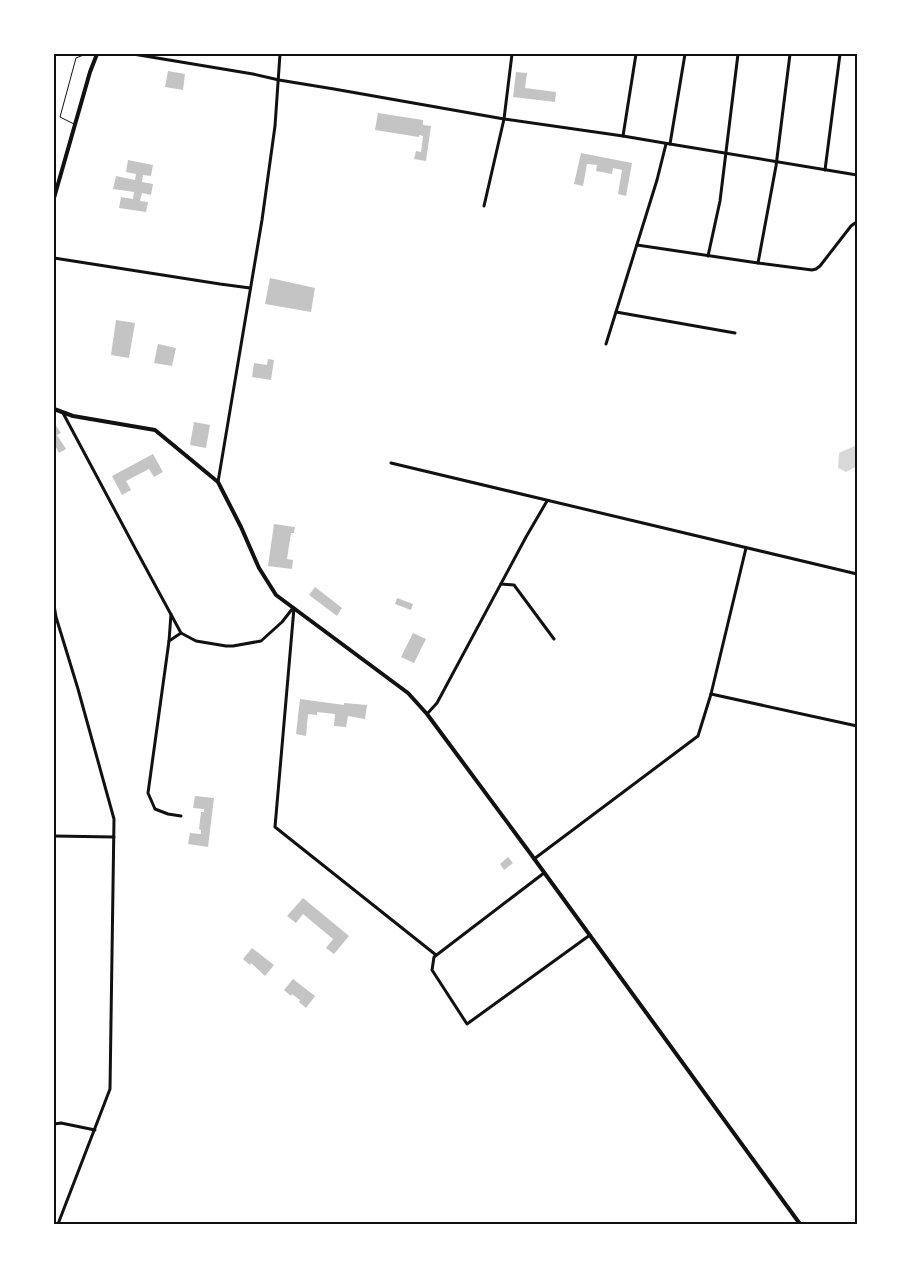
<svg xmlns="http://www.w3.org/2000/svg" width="911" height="1278" font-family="'Source Sans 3',sans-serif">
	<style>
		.water { fill: #d9d9d9 }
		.building { fill: #c4c4c4 }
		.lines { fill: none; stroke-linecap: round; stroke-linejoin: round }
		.service { stroke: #111; stroke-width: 1 }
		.minor { stroke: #111; stroke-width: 3 }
		.tertiary { stroke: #111; stroke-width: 4 }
		.neatline { fill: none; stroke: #111; stroke-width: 2 }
	</style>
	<rect width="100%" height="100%" fill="#fff"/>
	<polygon class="water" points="857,445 857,466 846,472 838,468 839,453"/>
	<g class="building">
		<polygon points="168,71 185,74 183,90 165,87"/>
		<polygon points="516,72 527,73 525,88 556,92 555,102 513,97"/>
		<polygon points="378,113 423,120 423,125 431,126 426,161 414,159 416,151 421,152 423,136 419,135 419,137 375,130"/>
		<polygon points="581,153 632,163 626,196 618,194 622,170 613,168 612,174 596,171 597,165 587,164 583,186 574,184"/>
		<polygon points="128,160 153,165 151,176 143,175 142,182 153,184 151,195 142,193 140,201 148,202 146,212 119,208 121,197 133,199 134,192 113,189 116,176 135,180 136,174 126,172"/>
		<polygon points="270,278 315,288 311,312 265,304"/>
		<polygon points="116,320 135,323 129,358 111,355"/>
		<polygon points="158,344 176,348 172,366 154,363"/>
		<polygon points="268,359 274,360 271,380 252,377 254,363 267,365"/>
		<polygon points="194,422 210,425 206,448 190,445"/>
		<polygon points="55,424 61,433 57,435 66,449 59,453 54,444 54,425"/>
		<polygon points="153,454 163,472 154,477 149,469 126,481 131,490 122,495 112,476"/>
		<polygon points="274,524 295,527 294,533 291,533 287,559 293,560 292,569 268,566"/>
		<polygon points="315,587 342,608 337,616 309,595"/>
		<polygon points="397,598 413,604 411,610 395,604"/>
		<polygon points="413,633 426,639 414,663 401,657"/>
		<polygon points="300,699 344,705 344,703 367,705 365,719 348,716 346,727 334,726 335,714 317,712 317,715 308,714 306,736 296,734"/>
		<polygon points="195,796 214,798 208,847 188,844 190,833 201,834 201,830 199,829 201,812 204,812 204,809 193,808"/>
		<polygon points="508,857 513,863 504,870 500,864"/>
		<polygon points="303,898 349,936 334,954 326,948 333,939 303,914 296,923 287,916"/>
		<polygon points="252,948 274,965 265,976 251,963 250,965 243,959"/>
		<polygon points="293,979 315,996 306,1008 299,1002 300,1000 292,994 291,996 284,990"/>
	</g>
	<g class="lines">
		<polyline class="service" points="74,124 60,117 76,58 86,54"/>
		<g class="minor">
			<polyline points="133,54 253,74 279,80 334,89 504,119 623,136 670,144 857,175"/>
			<polyline points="623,136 636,54"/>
			<polyline points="670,144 685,54"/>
			<polyline points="825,170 840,54"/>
			<polyline points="484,206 504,119 512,54"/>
			<polyline points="637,245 758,263 812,270 816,269 820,266 851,226 855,223 857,222"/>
			<polyline points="708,256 720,201 738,54"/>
			<polyline points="54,258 220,284 250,288"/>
			<polyline points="758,263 776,166 790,54"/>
			<polyline points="616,312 735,333"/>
			<polyline points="606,344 657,180 666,144"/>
			<polyline points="63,413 135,548 181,633 196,641 226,646 233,646 261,641 282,622 293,608"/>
			<polyline points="391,463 857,574"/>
			<polyline points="218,482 262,220 275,126 280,54"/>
			<polyline points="501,584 514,585 554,639"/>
			<polyline points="54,605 56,617 78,689 114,819 110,1089 58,1224"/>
			<polyline points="294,608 275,827 436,955"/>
			<polyline points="169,641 171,614"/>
			<polyline points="711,694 857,726"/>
			<polyline points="427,714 437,703 526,537 547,501"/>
			<polyline points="181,816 168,814 155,809 148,793 169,641 181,633"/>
			<polyline points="54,836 114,837"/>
			<polyline points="534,859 698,736 711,694 746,548"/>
			<polyline points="544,873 434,957 432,970 467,1024 590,935"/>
			<polyline points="54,1124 61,1123 95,1130"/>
		</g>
		<g class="tertiary">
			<polyline points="54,198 90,72 97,54"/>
			<polyline points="54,409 73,416 155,430 218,482 241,527 259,568 276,595 408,693 427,714 530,853 800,1224"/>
		</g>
	</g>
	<rect width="911" height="1278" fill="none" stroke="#ffffff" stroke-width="110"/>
	<rect x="55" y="55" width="801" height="1168" class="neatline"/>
</svg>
